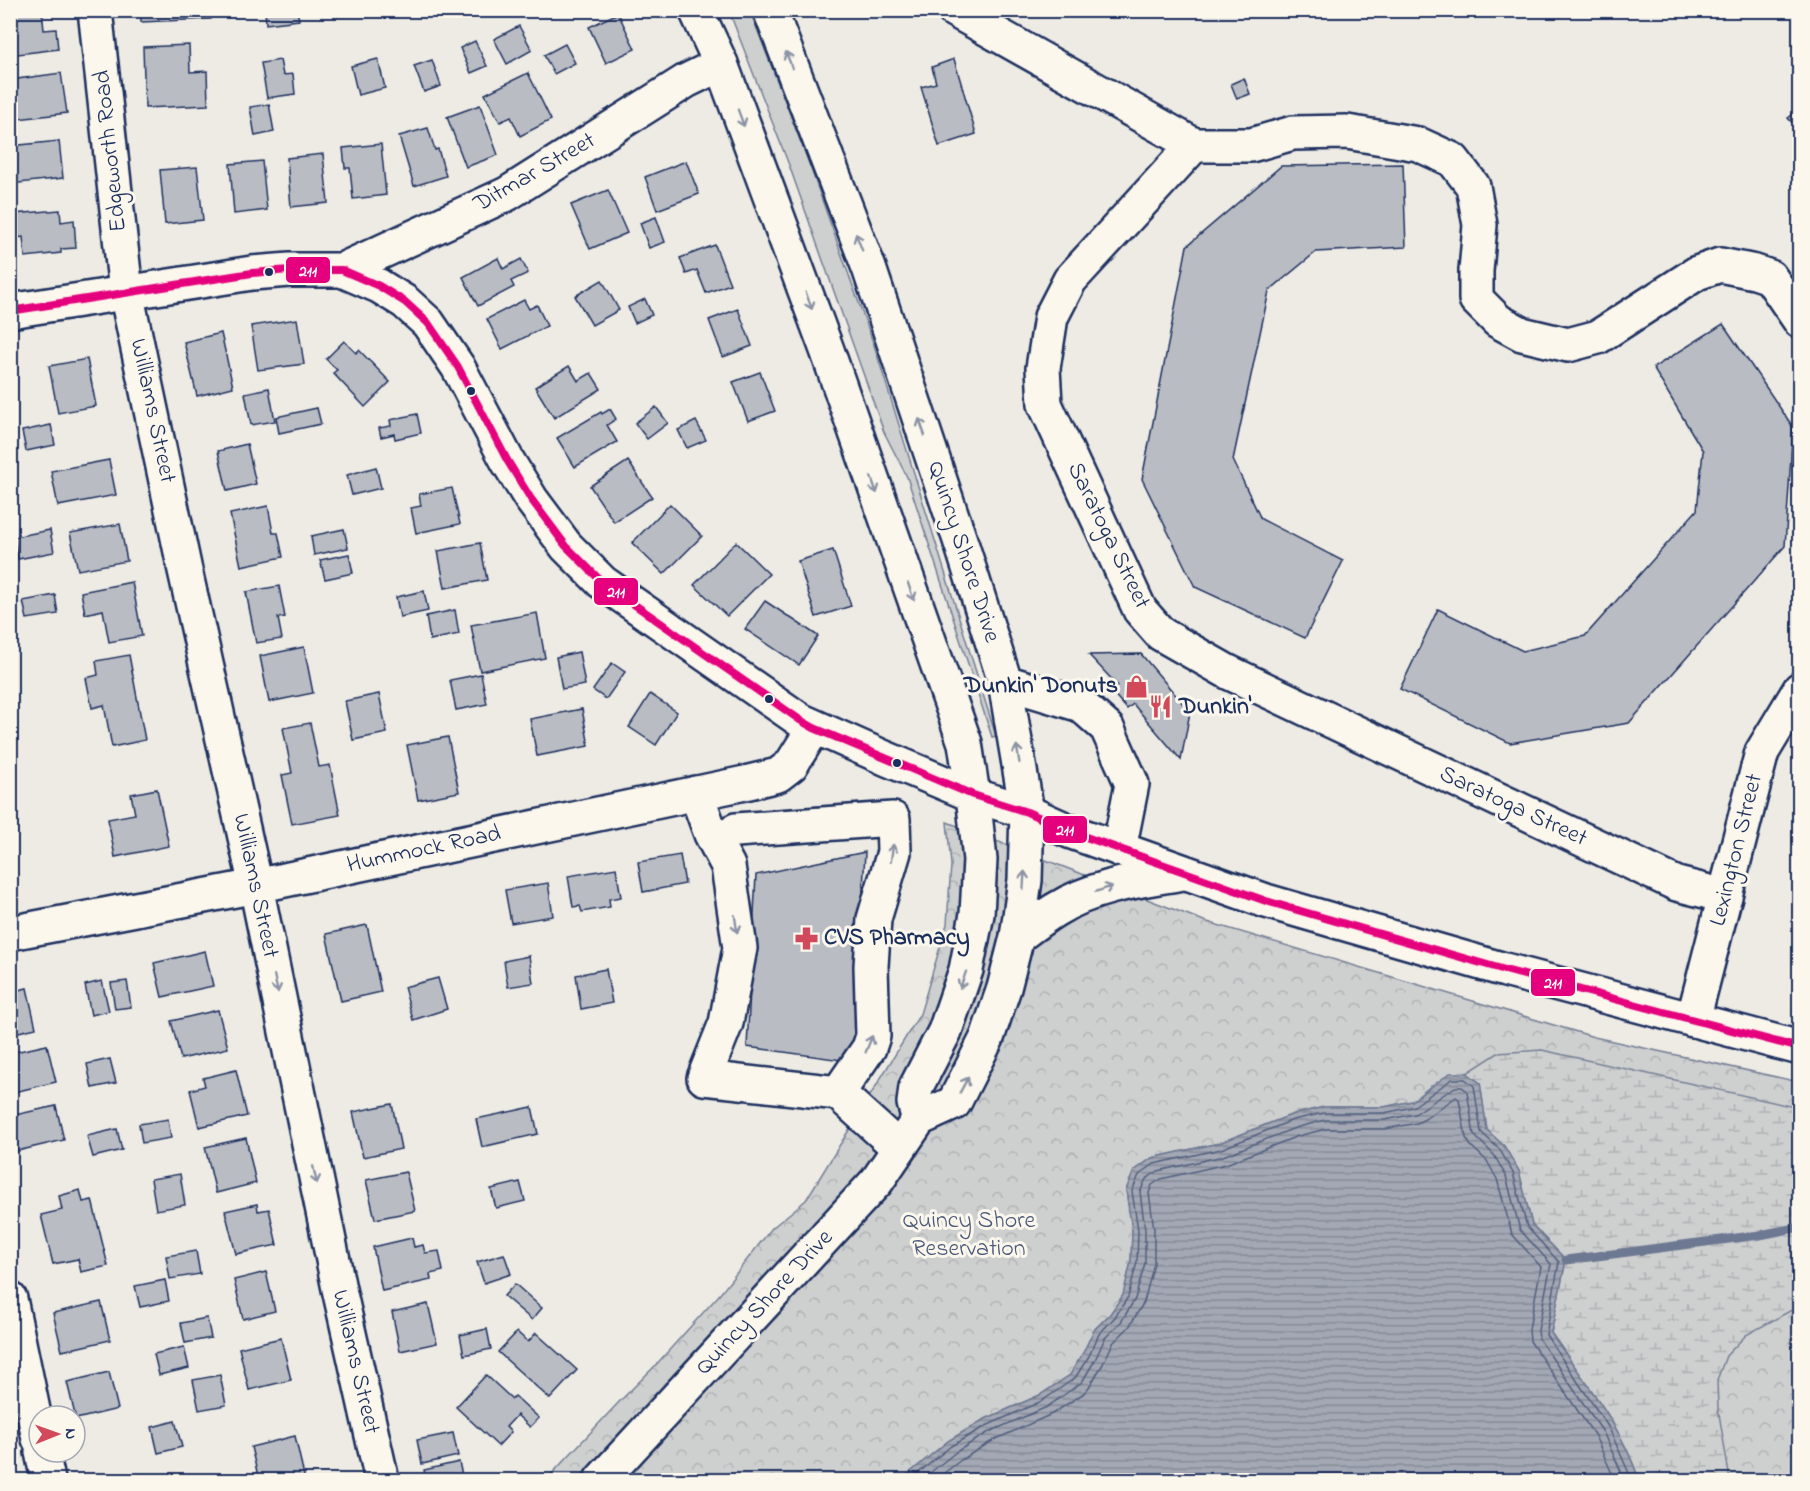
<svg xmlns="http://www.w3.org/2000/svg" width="1810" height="1491" font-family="'Indie Flower',sans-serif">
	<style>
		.grass { fill: #cecfcf; stroke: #747f96; stroke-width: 1.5 }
		.forest { fill: url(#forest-crowns); stroke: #747f96; stroke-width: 1.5 }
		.wetland { fill: url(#wetland-marsh); stroke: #747f96; stroke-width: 1.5 }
		.water { fill: url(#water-rules); stroke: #6d7892; stroke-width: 1.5 }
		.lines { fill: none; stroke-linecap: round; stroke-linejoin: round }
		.shore { stroke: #515f80; stroke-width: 1.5 }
		.stream { stroke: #6d7892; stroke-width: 9 }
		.building { fill: #b9bcc3; stroke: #1b2f5e; stroke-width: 1.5 }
		.minor-casing { stroke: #1b2f5e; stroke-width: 38 }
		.major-casing { stroke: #1b2f5e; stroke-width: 38 }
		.minor { stroke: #fbf7ec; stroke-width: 33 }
		.major { stroke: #fbf7ec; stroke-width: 33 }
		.bus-1-casing { stroke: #fbf7ec; stroke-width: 12 }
		.bus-1 { stroke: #e5007d; stroke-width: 8 }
		.oneway { stroke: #8b93a5 }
		.bus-dot { fill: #1b2f5e; stroke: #fbf7ec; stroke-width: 2 }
		.labels { text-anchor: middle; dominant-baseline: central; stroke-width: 6; stroke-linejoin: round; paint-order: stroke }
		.street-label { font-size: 24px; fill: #1b2f5e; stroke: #fbf7ec }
		.poi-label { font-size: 24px; font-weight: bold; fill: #1b2f5e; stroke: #fbf7ec; text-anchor: start }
		.park-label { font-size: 24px; fill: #48577a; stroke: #fbf7ec }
		.line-badge { stroke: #fbf7ec; stroke-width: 2 }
		.badge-label { font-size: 16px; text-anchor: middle; font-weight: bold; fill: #fff }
	</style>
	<defs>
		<pattern id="forest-crowns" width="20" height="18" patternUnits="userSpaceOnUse" patternTransform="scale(1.5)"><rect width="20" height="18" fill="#cecfcf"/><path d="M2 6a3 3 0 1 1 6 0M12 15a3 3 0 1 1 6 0" fill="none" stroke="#b0b2b4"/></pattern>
		<pattern id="wetland-marsh" width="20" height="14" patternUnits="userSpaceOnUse" patternTransform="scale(1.5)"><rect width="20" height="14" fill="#cecfcf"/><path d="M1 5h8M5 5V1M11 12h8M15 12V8" fill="none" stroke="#b0b2b4"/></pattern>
		<pattern id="water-rules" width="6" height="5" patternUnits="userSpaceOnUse" patternTransform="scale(1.5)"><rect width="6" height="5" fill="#a3a8b4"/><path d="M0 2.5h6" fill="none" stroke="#848996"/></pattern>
	</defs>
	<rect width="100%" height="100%" fill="#eeebe4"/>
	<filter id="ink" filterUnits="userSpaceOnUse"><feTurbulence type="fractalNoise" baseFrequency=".0167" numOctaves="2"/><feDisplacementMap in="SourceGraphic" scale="12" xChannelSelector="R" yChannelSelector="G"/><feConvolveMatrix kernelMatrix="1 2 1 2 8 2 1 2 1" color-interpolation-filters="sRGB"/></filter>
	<g filter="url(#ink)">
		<polygon class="grass" points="729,11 750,11 807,158 875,348 996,736 992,737 907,477 884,432 789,165"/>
		<polygon class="forest" points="947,822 1204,921 1594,1037 1799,1082 1799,1480 1639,1480 1635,1469 1614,1425 1551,1333 1431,1086 1412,1101 1384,1107 1324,1107 1291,1115 1219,1143 1152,1158 1134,1171 1126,1190 1132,1230 1131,1262 1123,1296 1110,1314 1094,1330 1083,1353 1070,1375 1040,1395 983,1420 948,1441 901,1480 546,1480 620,1401 653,1368 720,1294 772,1228 806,1200 876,1086 920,1014 947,924 951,865"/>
		<path class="wetland" d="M1542,1050L1799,1108V1306L1746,1335L1726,1356L1717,1380L1718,1408L1730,1480H1639C1622,1426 1583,1379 1551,1333L1566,1260L1532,1225L1519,1171L1504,1146L1487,1130L1480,1083L1467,1073L1498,1053Z"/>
		<path class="water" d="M1450,1073H1467L1480,1083L1487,1130L1504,1146L1519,1171L1532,1225L1566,1260L1551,1333C1583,1380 1622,1426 1639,1480H901L948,1441L983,1420L1040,1395L1070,1375L1083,1353L1094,1330L1110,1314L1123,1295L1131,1262L1132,1230L1126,1190L1134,1171L1152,1158L1219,1143L1291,1115L1324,1107H1384L1412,1101Z"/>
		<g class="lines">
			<g class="shore">
				<polyline points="910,1480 951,1446 986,1426 1042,1401 1075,1378 1089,1356 1099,1334 1115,1317 1128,1297 1137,1262 1138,1230 1132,1191 1139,1175 1154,1164 1221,1149 1293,1120 1324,1113 1384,1113 1413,1107 1452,1079 1465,1079 1474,1086 1481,1132 1500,1150 1513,1173 1527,1227 1559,1262 1546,1335 1609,1428 1632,1480"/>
				<polyline points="921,1480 956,1452 989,1432 1047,1407 1082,1382 1095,1360 1105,1338 1121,1322 1135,1299 1145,1263 1145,1230 1140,1192 1146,1179 1158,1171 1223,1156 1295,1128 1325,1120 1385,1120 1415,1114 1455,1087 1462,1087 1467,1091 1474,1135 1494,1155 1506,1176 1520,1230 1551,1264 1538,1330 1539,1339 1603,1432 1625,1480"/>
				<polyline points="935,1480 961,1460 994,1440 1052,1414 1084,1393 1089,1387 1103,1364 1113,1343 1129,1327 1144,1302 1154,1263 1154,1229 1149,1193 1152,1185 1161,1179 1226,1164 1298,1136 1326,1129 1385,1129 1417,1123 1425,1119 1456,1097 1459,1099 1466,1138 1471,1146 1487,1161 1497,1179 1512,1234 1541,1267 1529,1329 1530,1341 1595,1436 1615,1480"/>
			</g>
			<polyline class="stream" points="1566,1260 1760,1235 1800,1227"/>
		</g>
		<g class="building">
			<polygon points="11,10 42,10 44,30 56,29 58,49 10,55"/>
			<polygon points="141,10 211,10 211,19 141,22"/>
			<polygon points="265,10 297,10 299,20 266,24"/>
			<polygon points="618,13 635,49 606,63 589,27"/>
			<polygon points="519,26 532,50 507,64 494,39"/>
			<polygon points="475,41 487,66 471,73 460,48"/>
			<polygon points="565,44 575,63 554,74 544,55"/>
			<polygon points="189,45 190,72 207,71 208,105 145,108 143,47"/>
			<polygon points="378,59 385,88 358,95 351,66"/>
			<polygon points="954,59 976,134 939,146 921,87 936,83 932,67"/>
			<polygon points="280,60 283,75 293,74 295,94 267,98 261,63"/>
			<polygon points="432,60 441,86 424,92 414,66"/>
			<polygon points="61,73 67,113 10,120 10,80"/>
			<polygon points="528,73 551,120 520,136 511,117 500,122 485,94"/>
			<polygon points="1244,78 1250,94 1237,99 1231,84"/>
			<polygon points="269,104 274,132 255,136 250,107"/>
			<polygon points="480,105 498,155 466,167 447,117"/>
			<polygon points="1800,109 1800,131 1788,118"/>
			<polygon points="428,128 435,150 438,149 446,176 414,186 399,136"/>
			<polygon points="59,141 63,178 10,184 10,146"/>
			<polygon points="381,144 386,195 353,199 350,168 345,168 343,148"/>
			<polygon points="323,154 328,203 291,207 287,158"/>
			<polygon points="262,161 267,210 234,214 230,164"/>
			<polygon points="686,161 699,194 657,210 645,177"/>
			<polygon points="1403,164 1406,247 1316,252 1269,291 1233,460 1261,519 1343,561 1305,638 1195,587 1142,479 1187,246 1281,166"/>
			<polygon points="197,167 203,220 165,224 160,170"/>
			<polygon points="608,190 627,233 590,249 571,205"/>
			<polygon points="60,210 61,222 74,220 76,248 61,249 61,253 25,257 23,237 16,238 13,214"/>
			<polygon points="656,217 665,242 649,248 640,223"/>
			<polygon points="715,245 730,284 706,293 697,270 686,274 680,258"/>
			<polygon points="498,258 503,269 521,259 528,273 511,281 514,287 478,306 463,277"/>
			<polygon points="602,280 619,310 592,325 575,296"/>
			<polygon points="645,299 652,315 635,323 628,307"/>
			<polygon points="524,300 529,309 537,305 547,326 502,349 487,319"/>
			<polygon points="738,309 752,346 723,357 709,320"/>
			<polygon points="297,319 304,364 258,370 251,326"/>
			<polygon points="1723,324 1793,427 1785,546 1629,723 1510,743 1400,689 1438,609 1523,651 1585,636 1697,510 1703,451 1653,368"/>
			<polygon points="221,333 233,387 197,396 184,342"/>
			<polygon points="344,341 356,353 359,350 390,382 365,407 333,373 337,370 326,359"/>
			<polygon points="87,359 96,406 58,413 49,366"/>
			<polygon points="569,366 578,381 591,373 601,389 554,418 535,387"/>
			<polygon points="760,372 775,411 748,421 733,382"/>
			<polygon points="269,388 275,421 251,425 245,393"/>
			<polygon points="656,407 668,423 647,439 635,423"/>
			<polygon points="317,408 321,424 279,433 276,417"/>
			<polygon points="610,409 616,419 607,425 617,442 575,467 557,438 601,412 602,414"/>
			<polygon points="417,414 421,433 395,439 394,434 381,437 379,428 391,426 390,420"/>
			<polygon points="696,421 706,440 687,448 678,430"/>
			<polygon points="51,425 55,445 26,451 22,431"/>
			<polygon points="247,444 256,484 227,491 218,451"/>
			<polygon points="109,460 116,495 58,506 51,471"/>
			<polygon points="628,461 652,497 614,522 590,486"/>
			<polygon points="376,467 381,488 352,495 347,475"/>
			<polygon points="452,488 460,524 416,533 411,508 421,506 419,494"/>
			<polygon points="670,504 702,536 664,574 632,543"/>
			<polygon points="268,506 273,533 278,533 283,557 241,566 230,514"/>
			<polygon points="120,524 127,561 78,570 70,533"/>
			<polygon points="344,529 348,548 314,555 311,536"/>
			<polygon points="50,530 54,552 18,559 14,537"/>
			<polygon points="736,542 769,574 727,616 694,585"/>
			<polygon points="480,543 487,580 445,588 438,551"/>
			<polygon points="833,550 851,606 816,617 798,561"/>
			<polygon points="349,554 353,573 325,579 320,560"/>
			<polygon points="132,582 142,636 109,642 103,610 85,614 81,592"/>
			<polygon points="279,586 285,617 278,618 282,639 256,643 246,592"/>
			<polygon points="424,591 428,611 400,617 396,597"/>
			<polygon points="55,595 58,614 27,619 23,601"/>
			<polygon points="765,601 818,636 799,665 745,629"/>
			<polygon points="455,610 459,634 430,640 426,616"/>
			<polygon points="537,613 545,658 480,671 471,625"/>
			<polygon points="304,647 313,693 269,702 260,656"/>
			<polygon points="579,652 585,685 562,689 556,657"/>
			<polygon points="1141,654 1190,712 1181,760 1133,704 1127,709 1119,700 1112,692 1118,686 1089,655"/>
			<polygon points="129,655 145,740 112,747 104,705 92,708 86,678 98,675 96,661"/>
			<polygon points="612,663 625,672 606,699 593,690"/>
			<polygon points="481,674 487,704 456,710 450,680"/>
			<polygon points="379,694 387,733 353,740 345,701"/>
			<polygon points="650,694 677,712 656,745 629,727"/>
			<polygon points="582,709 589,746 537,756 530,719"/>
			<polygon points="310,723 319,767 330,765 340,815 292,824 282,775 292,773 283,728"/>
			<polygon points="448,737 459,792 418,800 407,745"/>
			<polygon points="157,789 169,846 115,857 108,819 135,814 131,794"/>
			<polygon points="865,852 857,1001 861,1001 856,1062 747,1047 756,875"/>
			<polygon points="680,855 685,884 643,892 638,862"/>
			<polygon points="616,868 621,897 609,899 610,907 582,912 580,906 573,907 568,876"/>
			<polygon points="548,883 553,916 511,923 505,890"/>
			<polygon points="367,925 381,992 341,1001 326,934"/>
			<polygon points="205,951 213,986 162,997 154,963"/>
			<polygon points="529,956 533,983 508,987 504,961"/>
			<polygon points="606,969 612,1003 581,1009 576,975"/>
			<polygon points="438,978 447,1009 413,1020 404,987"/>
			<polygon points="102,981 109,1011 91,1015 85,985"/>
			<polygon points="127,981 131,1007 115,1009 111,983"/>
			<polygon points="27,988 36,1028 10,1034 10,992"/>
			<polygon points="218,1010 228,1048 181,1059 171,1021"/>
			<polygon points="47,1045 56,1082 10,1093 10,1053"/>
			<polygon points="110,1059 116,1083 92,1088 87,1064"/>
			<polygon points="236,1070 247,1116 199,1127 190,1090 205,1086 203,1078"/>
			<polygon points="392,1104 401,1149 363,1157 353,1112"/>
			<polygon points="56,1106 64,1140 17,1151 10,1125 10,1116"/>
			<polygon points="532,1107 538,1134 482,1147 476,1119"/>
			<polygon points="168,1119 171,1138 142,1143 139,1124"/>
			<polygon points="117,1129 122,1150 93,1157 87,1136"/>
			<polygon points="246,1138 256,1183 216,1193 205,1147"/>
			<polygon points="406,1172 415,1211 375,1219 366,1180"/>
			<polygon points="180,1174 185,1205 156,1210 151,1179"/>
			<polygon points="520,1182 525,1201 496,1208 491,1189"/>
			<polygon points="80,1190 83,1202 92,1200 108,1266 81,1272 78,1259 53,1264 41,1215 62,1210 59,1196"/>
			<polygon points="257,1204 258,1211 269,1209 277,1245 236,1254 225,1211"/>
			<polygon points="412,1238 414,1247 423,1245 425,1253 439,1251 443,1271 430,1274 431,1280 382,1291 373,1247"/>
			<polygon points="196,1251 200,1274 170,1279 166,1256"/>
			<polygon points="504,1254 511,1274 484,1283 477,1262"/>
			<polygon points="266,1272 275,1311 243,1319 234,1280"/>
			<polygon points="165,1280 169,1301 140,1307 135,1286"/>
			<polygon points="515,1284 542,1308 532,1320 504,1296"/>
			<polygon points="101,1302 110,1340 62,1351 53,1313"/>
			<polygon points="428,1304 437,1343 400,1351 392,1312"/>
			<polygon points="207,1318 211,1338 185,1343 181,1323"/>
			<polygon points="487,1329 491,1349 464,1355 460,1335"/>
			<polygon points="517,1332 528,1342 536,1333 577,1370 550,1399 498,1352"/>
			<polygon points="281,1338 291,1380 249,1390 239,1348"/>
			<polygon points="184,1347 189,1368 159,1375 154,1354"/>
			<polygon points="109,1372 118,1409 76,1419 67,1382"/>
			<polygon points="220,1375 226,1405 199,1410 193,1380"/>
			<polygon points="486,1375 512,1399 515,1396 539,1418 530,1427 517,1415 506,1427 511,1432 498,1446 456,1407"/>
			<polygon points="175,1421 182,1447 158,1453 152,1427"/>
			<polygon points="453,1433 458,1456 422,1464 417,1440"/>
			<polygon points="295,1436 305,1480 259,1480 251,1447"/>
			<polygon points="459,1462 463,1480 426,1480 424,1470"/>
		</g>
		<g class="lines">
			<defs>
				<g id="minor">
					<polyline points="95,10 126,292 184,566 256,886 339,1289 382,1480"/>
					<polyline points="954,10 1194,145 1251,145 1293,133 1347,132 1418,144 1453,160 1473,186 1480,225 1476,271 1476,299 1498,321 1522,334 1568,345 1598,337 1697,273 1720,265 1755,272 1770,277 1800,321"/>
					<polyline points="1194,145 1070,280 1051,317 1043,368 1045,404 1140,610 1161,634 1228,672 1677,884 1725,896"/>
					<polyline points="342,270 507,194 686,81 721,64"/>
					<polyline points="1005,682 1081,705 1107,728 1132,784 1119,849"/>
					<polyline points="696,793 711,834 728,866 740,948 726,1023 704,1078 838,1093 899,1148"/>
					<polyline points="1027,812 1069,831 1266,901 1505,970 1800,1048"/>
					<polyline points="736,830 893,819 894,852 874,919 871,966 873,1036 869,1048 838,1093"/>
					<polyline points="10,933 256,886 745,783 778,775 791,765 814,728"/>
					<polyline points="1693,1020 1762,752 1800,689"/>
					<polyline points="10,1299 39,1439"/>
					<polyline points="42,1452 48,1480"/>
				</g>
				<g id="major">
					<polyline points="696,10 721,64 827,350 965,743 973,795 980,860 977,914 966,970 945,1031 916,1087 914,1103 919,1119"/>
					<polyline points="10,311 252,273 290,270 342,270 379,286 405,302 428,323 458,367 507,460 531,499 566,546 602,582 800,720 885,758 973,795 1027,812"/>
					<path d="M1017,937C1029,928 1042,918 1055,910C1093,886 1140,880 1183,873"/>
					<polyline points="601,1480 877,1181 919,1119 954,1103 987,1038 1004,988 1017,937 1025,880 1027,812 1005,682 963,549 869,268 770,10"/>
				</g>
			</defs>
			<use href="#minor" class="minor-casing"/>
			<use href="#major" class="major-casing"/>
			<use href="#minor" class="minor"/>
			<use href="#major" class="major"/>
			<defs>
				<polyline id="bus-1" points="10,311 252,273 290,270 342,270 379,286 405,302 428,323 458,367 507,460 531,499 566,546 602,582 800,720 814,728 973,795 1027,812 1069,831 1266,901 1505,970 1800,1048"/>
			</defs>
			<use href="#bus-1" class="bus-1-casing"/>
			<use href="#bus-1" class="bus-1"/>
		</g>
		<defs><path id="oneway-shaft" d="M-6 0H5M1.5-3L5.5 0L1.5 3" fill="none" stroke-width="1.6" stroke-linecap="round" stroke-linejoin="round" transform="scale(1.5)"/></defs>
		<g class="oneway">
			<use href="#oneway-shaft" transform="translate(789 60) rotate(-111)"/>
			<use href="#oneway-shaft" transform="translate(741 118) rotate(70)"/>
			<use href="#oneway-shaft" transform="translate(859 242) rotate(-111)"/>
			<use href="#oneway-shaft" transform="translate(809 301) rotate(70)"/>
			<use href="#oneway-shaft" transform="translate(922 427) rotate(-109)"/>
			<use href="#oneway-shaft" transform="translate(874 485) rotate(71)"/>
			<use href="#oneway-shaft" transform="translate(911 592) rotate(71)"/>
			<use href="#oneway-shaft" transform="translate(1018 754) rotate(-99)"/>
			<use href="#oneway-shaft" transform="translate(892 853) rotate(-82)"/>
			<use href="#oneway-shaft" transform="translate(1024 880) rotate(-86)"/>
			<use href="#oneway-shaft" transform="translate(1104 889) rotate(-18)"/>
			<use href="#oneway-shaft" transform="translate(736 924) rotate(82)"/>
			<use href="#oneway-shaft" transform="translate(963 980) rotate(110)"/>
			<use href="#oneway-shaft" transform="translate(276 984) rotate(78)"/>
			<use href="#oneway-shaft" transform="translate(869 1044) rotate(-68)"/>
			<use href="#oneway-shaft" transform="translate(964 1085) rotate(-61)"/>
			<use href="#oneway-shaft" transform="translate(315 1175) rotate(78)"/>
		</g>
	</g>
	<defs>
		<symbol id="shop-bare" viewBox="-9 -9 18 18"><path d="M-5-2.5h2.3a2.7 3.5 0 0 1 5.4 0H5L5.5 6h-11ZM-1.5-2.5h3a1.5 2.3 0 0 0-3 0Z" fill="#d1495b" stroke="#fbf7ec" stroke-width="2.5" paint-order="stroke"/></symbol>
		<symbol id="restaurant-bare" viewBox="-9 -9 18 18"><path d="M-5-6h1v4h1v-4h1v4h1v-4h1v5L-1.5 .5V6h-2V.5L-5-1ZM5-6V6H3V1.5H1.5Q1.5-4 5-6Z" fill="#d1495b" stroke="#fbf7ec" stroke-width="2.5" paint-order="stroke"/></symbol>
		<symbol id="pharmacy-bare" viewBox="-9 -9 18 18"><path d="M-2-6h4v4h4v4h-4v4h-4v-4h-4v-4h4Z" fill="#d1495b" stroke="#fbf7ec" stroke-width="2.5" paint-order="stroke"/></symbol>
	</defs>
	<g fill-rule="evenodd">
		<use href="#shop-bare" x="1120" y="670" width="33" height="33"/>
		<use href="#restaurant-bare" x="1144" y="690" width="33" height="33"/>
		<use href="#pharmacy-bare" x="790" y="922" width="33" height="33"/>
	</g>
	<g class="bus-dot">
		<circle cx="269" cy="272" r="5"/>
		<circle cx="471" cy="391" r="5"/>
		<circle cx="769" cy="699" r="5"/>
		<circle cx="897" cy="763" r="5"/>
	</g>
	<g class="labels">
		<g class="street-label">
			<text transform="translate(111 151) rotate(-96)">Edgeworth Road</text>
			<text transform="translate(535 173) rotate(-30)">Ditmar Street</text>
			<text transform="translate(152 411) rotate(78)">Williams Street</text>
			<text transform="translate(1108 536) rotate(64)">Saratoga Street</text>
			<text transform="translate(963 552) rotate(72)">Quincy Shore Drive</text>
			<text transform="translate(1513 807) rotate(25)">Saratoga Street</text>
			<text transform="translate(424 850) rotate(-12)">Hummock Road</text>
			<text transform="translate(1737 850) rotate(-76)">Lexington Street</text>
			<text transform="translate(255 886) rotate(78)">Williams Street</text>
			<text transform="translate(765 1303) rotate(-47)">Quincy Shore Drive</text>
			<text transform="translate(355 1362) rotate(77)">Williams Street</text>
		</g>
		<g class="poi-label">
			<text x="1118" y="686" text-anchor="end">Dunkin' Donuts</text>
			<text x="1179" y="707">Dunkin'</text>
			<text x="824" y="938">CVS Pharmacy</text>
		</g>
		<g class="park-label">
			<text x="969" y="1221">Quincy Shore<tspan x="969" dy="28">Reservation</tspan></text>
		</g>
	</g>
	<g class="line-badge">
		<rect x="285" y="256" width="46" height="28" rx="6" fill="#e5007d"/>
		<rect x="593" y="577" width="46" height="29" rx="6" fill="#e5007d"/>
		<rect x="1042" y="815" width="46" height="29" rx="6" fill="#e5007d"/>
		<rect x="1530" y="968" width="46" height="29" rx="6" fill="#e5007d"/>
	</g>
	<g class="badge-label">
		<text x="308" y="276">211</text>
		<text x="616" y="597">211</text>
		<text x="1065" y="835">211</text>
		<text x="1553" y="988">211</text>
	</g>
	<rect width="1810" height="1491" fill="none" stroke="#fbf7ec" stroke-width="36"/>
	<rect x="18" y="18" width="1774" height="1455" fill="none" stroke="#1b2f5e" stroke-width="2" filter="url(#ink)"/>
	<g transform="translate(57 1434) rotate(89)"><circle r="28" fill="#fbf7ec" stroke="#a1a7b3" stroke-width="1.5"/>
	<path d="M0-4.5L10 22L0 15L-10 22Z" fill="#d1495b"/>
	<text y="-9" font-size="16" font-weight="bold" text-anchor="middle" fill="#1b2f5e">N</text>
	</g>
</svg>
